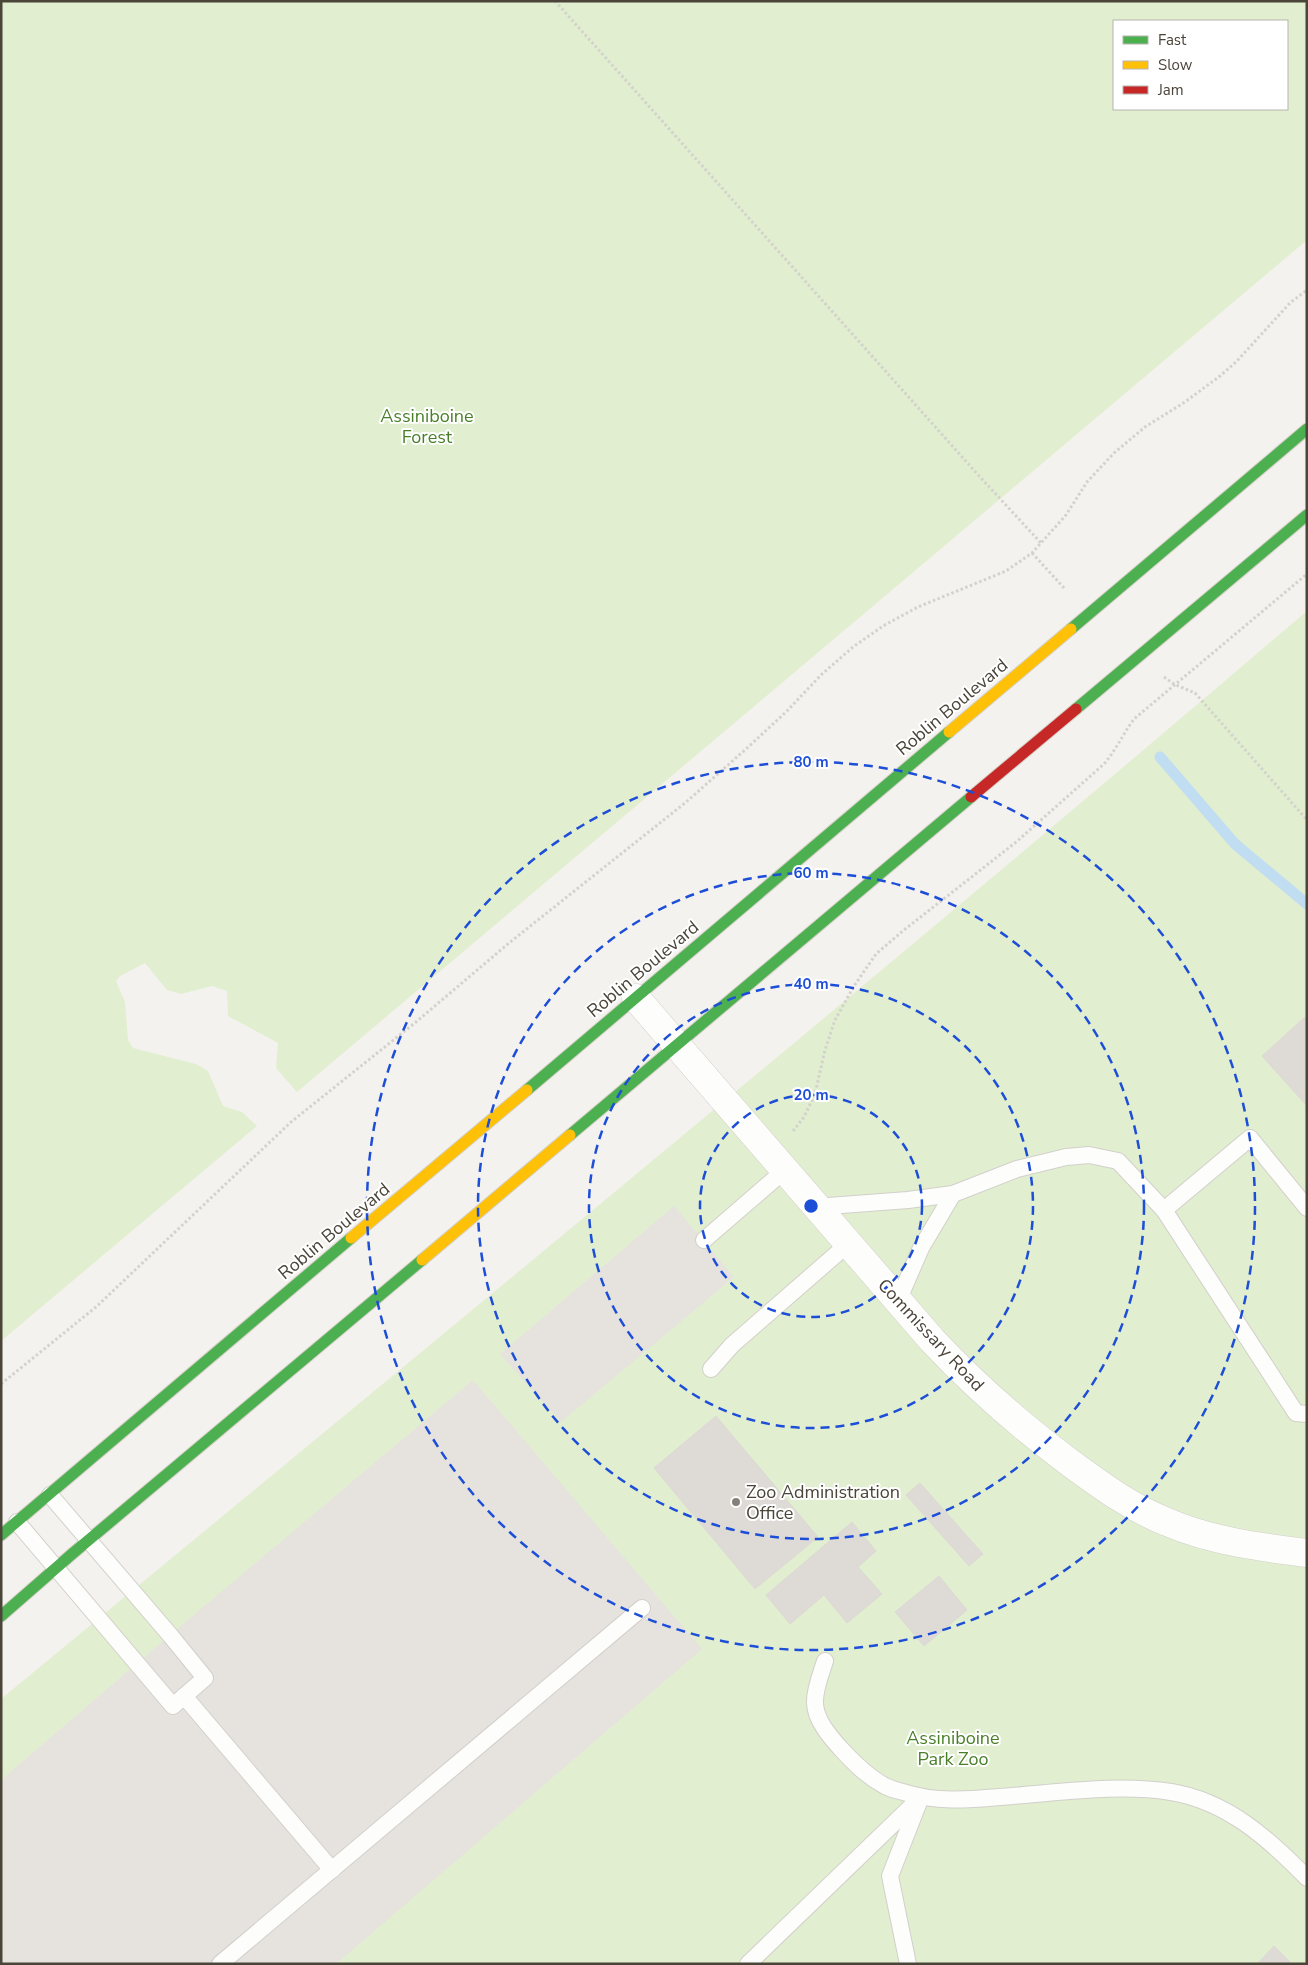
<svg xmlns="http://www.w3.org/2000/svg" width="1308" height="1965" font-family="'Nunito Sans',sans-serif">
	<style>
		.green { fill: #e1eecf; fill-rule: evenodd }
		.parking { fill: #e6e3df }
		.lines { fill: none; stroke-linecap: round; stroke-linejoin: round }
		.stream { stroke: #c0ddf1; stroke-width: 11 }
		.building { fill: #dedbd6; stroke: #dcd9d4 }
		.lane-casing { stroke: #d2d0cb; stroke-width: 18 }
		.street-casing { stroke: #d2d0cb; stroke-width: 29 }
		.fast-casing { stroke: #d3cfc5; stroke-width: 13 }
		.slow-casing { stroke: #d3cfc5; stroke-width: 13 }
		.jam-casing { stroke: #d3cfc5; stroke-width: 13 }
		.path { stroke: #d3d2cc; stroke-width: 3; stroke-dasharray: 2.5 2.5; stroke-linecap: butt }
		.lane { stroke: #fdfdfc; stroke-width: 16 }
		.street { stroke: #fdfdfc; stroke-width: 28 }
		.fast { stroke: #4caf50; stroke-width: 11 }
		.slow { stroke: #ffc107; stroke-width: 11 }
		.jam { stroke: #c62828; stroke-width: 11 }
		.ring { fill: none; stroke: #1d4ed8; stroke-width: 2.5; stroke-dasharray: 9 6 }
		.poi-dot { fill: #868178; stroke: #fff; stroke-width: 2 }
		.labels { text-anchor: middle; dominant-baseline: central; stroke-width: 4; stroke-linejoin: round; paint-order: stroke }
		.park-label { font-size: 18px; fill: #4a7f2a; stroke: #fff }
		.street-label { font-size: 18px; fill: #4b4439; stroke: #fff }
		.poi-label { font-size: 18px; fill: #4b4439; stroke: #fff; text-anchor: start }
		.centre { fill: #1d4ed8; stroke: #fff; stroke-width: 2.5 }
		.ring-label { font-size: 15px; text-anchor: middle; font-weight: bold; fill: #1d4ed8; stroke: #fff; stroke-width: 4; stroke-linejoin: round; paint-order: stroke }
	</style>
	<rect width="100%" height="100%" fill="#f4f2ee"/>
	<g class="green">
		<path d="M1,1H1307V240L297,1092L276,1068L278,1043L228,1016L227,991L212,986L181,994L167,990L145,963L120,976L116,981L125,1002L128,1040L133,1048L196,1064L208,1071L223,1106L242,1112L257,1126L1,1341ZM1114,21H1287V109H1114Z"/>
		<path d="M1307,611V1964H1V1699C438,1338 876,979 1307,611Z"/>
	</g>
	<g class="parking">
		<polygon points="674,1206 734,1277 561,1422 500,1354"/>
		<polygon points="473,1380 702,1649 336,1964 1,1964 1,1780 170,1635"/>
	</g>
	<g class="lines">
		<polyline class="stream" points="1160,757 1235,844 1307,904"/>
	</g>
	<g class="building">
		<polygon points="1305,1017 1307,1019 1307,1106 1262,1056"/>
		<polygon points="716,1416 818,1537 755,1589 654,1468"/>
		<polygon points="920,1483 983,1554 969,1566 906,1495"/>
		<polygon points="852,1522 876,1551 858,1567 882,1594 847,1623 824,1595 790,1624 766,1595"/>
		<polygon points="939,1576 967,1610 924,1646 895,1612"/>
		<polygon points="1274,1946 1292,1964 1257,1964"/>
	</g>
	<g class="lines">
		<defs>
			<g id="lane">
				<polyline points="815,1207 908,1200 953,1194 1017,1169 1066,1157 1089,1155 1118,1161 1164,1210 1296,1413 1307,1414"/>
				<polyline points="1164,1210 1250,1138 1307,1208"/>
				<polyline points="704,1240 785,1170"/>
				<polyline points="898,1301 921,1248 953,1194"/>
				<polyline points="711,1369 732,1345 848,1244"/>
				<polyline points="17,1522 173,1706 205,1678 170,1635 50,1495"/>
				<path d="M825,1661C821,1674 815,1688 815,1701C814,1719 831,1738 842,1750C855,1764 868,1777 885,1786C891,1789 898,1791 903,1792C940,1804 975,1799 1012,1796C1065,1792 1119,1784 1171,1792C1227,1801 1269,1839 1307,1878"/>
				<polyline points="184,1696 332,1870"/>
				<polyline points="220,1964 642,1608"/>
				<polyline points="748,1964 920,1798"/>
				<polyline points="908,1964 890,1876 919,1802"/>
			</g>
			<path id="street" d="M636,998L932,1340C975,1386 1022,1427 1073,1465C1103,1487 1132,1508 1167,1522C1211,1541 1259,1547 1307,1553"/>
			<g id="fast">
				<polyline points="1071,629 1307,429"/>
				<polyline points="1076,709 1307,515"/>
				<polyline points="527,1090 949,732"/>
				<polyline points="570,1135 971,797"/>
				<polyline points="1,1535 351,1238"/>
				<polyline points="1,1616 72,1554 422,1260"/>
			</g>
			<g id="slow">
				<polyline points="949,732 1071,629"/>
				<polyline points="351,1238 527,1090"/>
				<polyline points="422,1260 570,1135"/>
			</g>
			<polyline id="jam" points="971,797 1076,709"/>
		</defs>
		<use href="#lane" class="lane-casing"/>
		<use href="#street" class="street-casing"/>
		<use href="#fast" class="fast-casing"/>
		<use href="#slow" class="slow-casing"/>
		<use href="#jam" class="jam-casing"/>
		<g class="path">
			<polyline points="555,1 980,477 1041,543"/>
			<polyline points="1032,553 1065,589"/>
			<polyline points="1164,677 1174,684 1195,693 1307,820"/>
			<path d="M793,1131L804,1117L815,1094L825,1050L835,1020L854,986L876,954L904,930L1015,843L1104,764C1116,750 1123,734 1134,719L1307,574"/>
			<polyline points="1,1384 96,1307 291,1122 416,1022 509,943 685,803 746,749 786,712 821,675 853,647 883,626 918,607 1006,571 1032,553 1066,515 1087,482 1114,453 1145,427 1185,402 1220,376 1236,362 1290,303 1307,290"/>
		</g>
		<use href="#lane" class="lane"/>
		<use href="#street" class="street"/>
		<use href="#fast" class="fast"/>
		<use href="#slow" class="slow"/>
		<use href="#jam" class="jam"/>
	</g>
	<g class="ring">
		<circle cx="811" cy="1206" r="111"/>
		<circle cx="811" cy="1206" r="222"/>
		<circle cx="811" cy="1206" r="333"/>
		<circle cx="811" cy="1206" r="444"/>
	</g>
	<circle class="poi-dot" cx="736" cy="1502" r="5"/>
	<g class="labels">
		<g class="park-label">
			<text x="427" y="416">Assiniboine<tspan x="427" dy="21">Forest</tspan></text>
			<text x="953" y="1738">Assiniboine<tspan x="953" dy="21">Park Zoo</tspan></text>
		</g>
		<g class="street-label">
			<text transform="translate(952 707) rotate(-40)">Roblin Boulevard</text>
			<text transform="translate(643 969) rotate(-40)">Roblin Boulevard</text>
			<text transform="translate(334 1231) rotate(-40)">Roblin Boulevard</text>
			<text transform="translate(931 1335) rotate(47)">Commissary Road</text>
		</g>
		<g class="poi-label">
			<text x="746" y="1492">Zoo Administration<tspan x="746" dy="21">Office</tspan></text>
		</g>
	</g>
	<circle cx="811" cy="1206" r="8" class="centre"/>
	<g class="ring-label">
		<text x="811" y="767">80 m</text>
		<text x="811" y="878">60 m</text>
		<text x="811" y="989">40 m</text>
		<text x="811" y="1100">20 m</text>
	</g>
	<rect width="1308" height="1965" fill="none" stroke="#4b4439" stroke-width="5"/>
	<rect x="1113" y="20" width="175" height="90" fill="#ffffff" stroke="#b7b4b0"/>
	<rect x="1123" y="36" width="25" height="8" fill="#4caf50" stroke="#b7b4b0"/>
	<text x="1158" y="45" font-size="15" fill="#4b4439">Fast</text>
	<rect x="1123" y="61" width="25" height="8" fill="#ffc107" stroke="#b7b4b0"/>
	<text x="1158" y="70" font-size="15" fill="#4b4439">Slow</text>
	<rect x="1123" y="86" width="25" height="8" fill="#c62828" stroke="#b7b4b0"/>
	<text x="1158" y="95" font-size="15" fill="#4b4439">Jam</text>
</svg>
